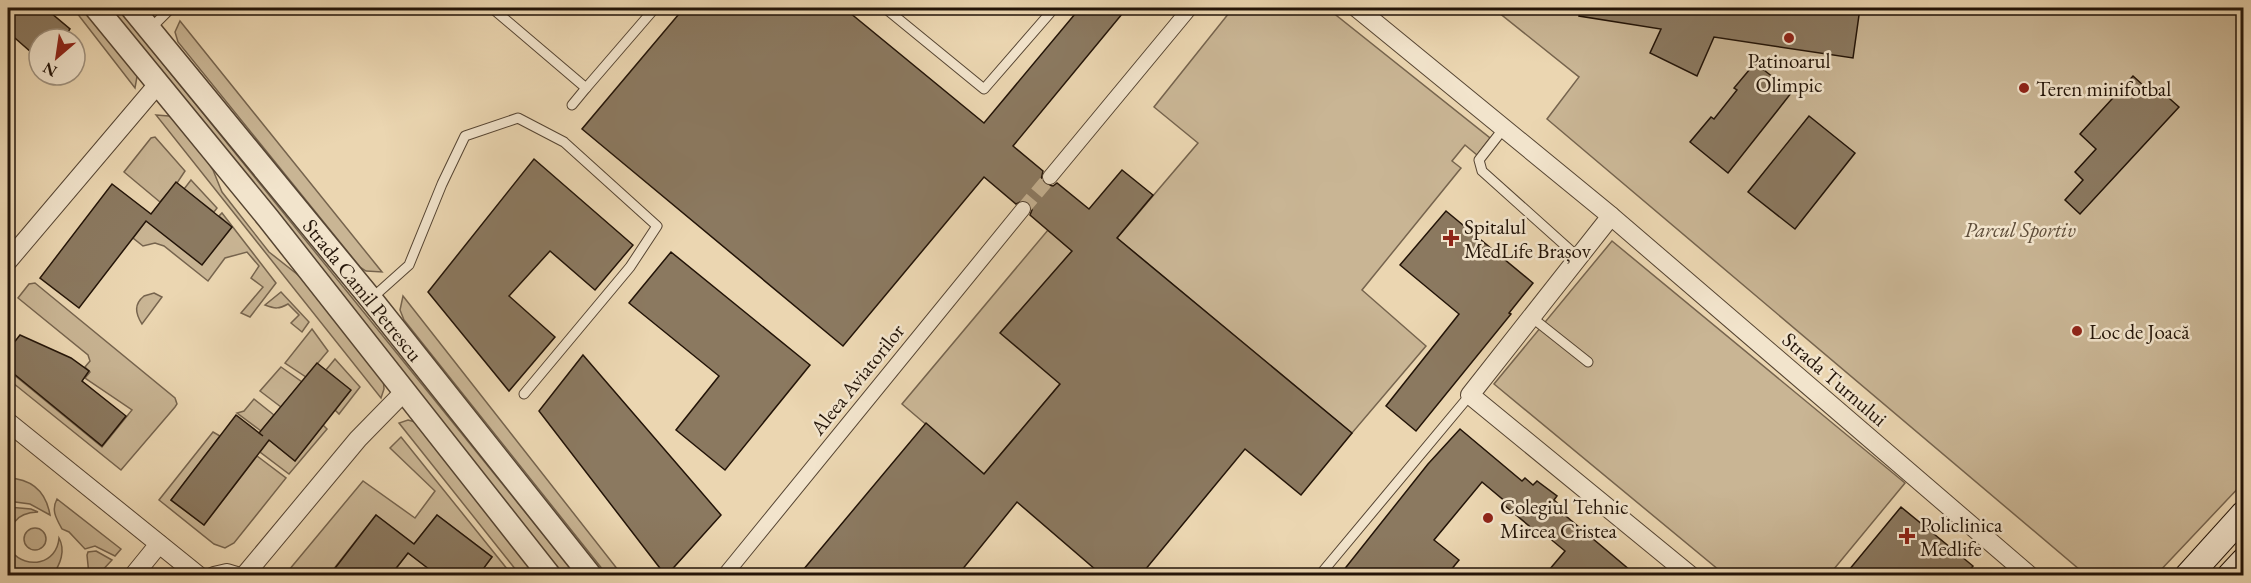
<svg xmlns="http://www.w3.org/2000/svg" width="2251" height="583" font-family="'EB Garamond',serif">
	<style>
		.green { fill: #c9b594; stroke: #76644e; stroke-width: 1.5 }
		.building { fill: #8b7960; stroke: #231408; stroke-width: 1.5 }
		.lines { fill: none; stroke-linecap: round; stroke-linejoin: round }
		.pedestrian-tunnel { stroke: #c3af8f; stroke-width: 14; stroke-dasharray: 14 7; stroke-linecap: butt }
		.service-casing { stroke: #554432; stroke-width: 11 }
		.pedestrian-casing { stroke: #554432; stroke-width: 16 }
		.minor-casing { stroke: #554432; stroke-width: 20 }
		.tertiary-casing { stroke: #554432; stroke-width: 25 }
		.secondary-casing { stroke: #231408; stroke-width: 28 }
		.service { stroke: #f2e4cc; stroke-width: 9 }
		.pedestrian { stroke: #f2e4cc; stroke-width: 14 }
		.minor { stroke: #f2e4cc; stroke-width: 18 }
		.tertiary { stroke: #f2e4cc; stroke-width: 22 }
		.secondary { stroke: #f2e4cc; stroke-width: 26 }
		.poi-dot { fill: #8f2418; stroke: #f2e4cc; stroke-width: 2 }
		.labels { text-anchor: middle; dominant-baseline: central; stroke-width: 5; stroke-linejoin: round; paint-order: stroke }
		.poi-label { font-size: 21px; fill: #231408; stroke: #f2e4cc; text-anchor: start }
		.park-label { font-size: 21px; font-style: italic; fill: #5d4c39; stroke: #f2e4cc }
		.street-label { font-size: 21px; fill: #231408; stroke: #f2e4cc }
	</style>
	<rect width="100%" height="100%" fill="#ebd6b1"/>
	<filter id="stains"><feTurbulence type="fractalNoise" baseFrequency=".00333" numOctaves="4"/><feColorMatrix values="0 0 0 0 .2 0 0 0 0 .09 0 0 0 0 .02 0 0 0 .5 -.17"/></filter>
	<radialGradient id="worn" r=".72"><stop offset=".6" stop-color="#630" stop-opacity="0"/><stop offset="1" stop-color="#630" stop-opacity=".3"/></radialGradient>
	<g class="green">
		<polygon points="73,8 85,8 138,71 135,88"/>
		<polygon points="108,8 118,8 576,575 563,575"/>
		<polygon points="1233,8 1327,8 1490,138 1477,155 1465,145 1452,161 1461,168 1362,290 1426,346 1352,433 1117,238 1198,143 1154,107"/>
		<polygon points="1493,8 2243,8 2243,483 2156,575 2086,575 1547,119 1579,77"/>
		<polygon points="180,21 382,272 366,271 360,267 178,42 175,32"/>
		<polygon points="156,115 169,116 176,120 204,156 213,170 222,192 269,252 307,282 383,376 384,389 381,398"/>
		<polygon points="155,137 185,171 177,183 160,202 124,172 151,138"/>
		<polygon points="191,180 217,208 214,212 184,189"/>
		<polygon points="222,213 276,283 250,317 241,313 263,287 251,278 259,266 247,252 225,258 208,281 164,246 155,243 143,246 133,238 146,221 232,227 219,216"/>
		<polygon points="1048,230 1072,251 1060,384 984,474 902,404"/>
		<polygon points="1612,241 1905,483 1829,575 1725,575 1494,384"/>
		<polygon points="35,283 175,398 177,404 175,407 121,470 8,379 8,370 102,447 132,410 85,378 90,372 85,367 90,361 88,355 18,298 29,284"/>
		<path d="M281,292L309,322L302,332L291,323L299,315L288,304C279,309 275,309 265,305Z"/>
		<path d="M154,293L162,297L142,324C135,313 134,304 144,296Z"/>
		<polygon points="403,296 622,575 607,575 404,320 400,310"/>
		<polygon points="312,329 328,351 306,377 285,363"/>
		<polygon points="335,359 360,387 339,414 335,410 350,390 326,370"/>
		<polygon points="281,367 302,382 281,407 260,391"/>
		<polygon points="254,399 274,415 261,431 237,413 244,411"/>
		<polygon points="408,420 415,422 539,575 520,575 399,423"/>
		<polygon points="323,425 327,429 289,474 260,452 269,440 295,461"/>
		<polygon points="213,432 220,436 171,500 204,525 257,456 286,478 234,543 225,548 214,544 159,500"/>
		<polygon points="401,437 512,575 478,575 492,557 437,515 414,544 376,515 329,575 284,576 363,481 415,518 435,491 390,448"/>
		<path d="M8,478C32,479 46,492 50,515L30,504L8,501Z"/>
		<path d="M57,499L121,549L115,556L95,546L85,549L69,532L62,529C56,518 51,510 57,499Z"/>
		<path d="M8,507L31,509L38,512C12,513 11,527 8,547Z"/>
		<circle cx="35" cy="539" r="11"/>
		<path d="M59,538C66,551 60,564 53,575H9L8,559L12,552C27,570 57,564 59,538Z"/>
		<polygon points="96,551 112,560 98,575 89,575 87,555 88,552"/>
		<polygon points="408,553 438,575 390,576"/>
	</g>
	<g class="building">
		<polygon points="8,8 45,8 70,29 63,39 39,39 39,59 8,32"/>
		<polygon points="684,8 844,8 984,123 1080,8 1127,8 1013,146 1043,171 1041,180 1045,184 1053,186 1057,183 1089,209 1122,170 1153,195 1117,238 1352,433 1301,495 1245,449 1140,576 1103,576 1017,502 957,576 798,576 926,423 984,474 1060,384 1000,333 1072,251 1030,215 1032,210 1029,202 1024,200 1016,204 984,177 843,346 582,129"/>
		<polygon points="1580,8 1860,8 1853,58 1714,37 1697,76 1650,53 1661,29 1579,16"/>
		<polygon points="1755,63 1792,92 1728,173 1690,142 1711,117 1714,119 1737,90 1734,88"/>
		<polygon points="2133,76 2156,97 2161,91 2179,107 2080,214 2065,200 2083,180 2075,172 2096,149 2080,134"/>
		<polygon points="1809,116 1855,153 1795,229 1748,192"/>
		<polygon points="534,159 633,245 595,290 550,251 509,296 555,337 509,391 428,292"/>
		<polygon points="176,182 232,227 202,265 146,221 79,308 40,278 112,184 151,214"/>
		<polygon points="1446,211 1533,283 1509,313 1511,314 1416,431 1386,406 1459,314 1400,265"/>
		<polygon points="671,252 810,365 725,470 676,430 719,376 629,303"/>
		<polygon points="20,335 71,358 89,371 82,381 126,416 102,446 8,369 8,350"/>
		<polygon points="583,355 721,515 666,576 539,411"/>
		<polygon points="317,363 351,390 295,461 269,440 204,525 171,500 236,415 263,436 259,433"/>
		<polygon points="1460,429 1522,481 1525,478 1533,485 1537,481 1557,496 1554,500 1562,507 1560,511 1637,576 1544,576 1565,551 1542,532 1540,535 1504,505 1507,503 1482,482 1434,540 1459,560 1446,576 1339,576 1428,464"/>
		<polygon points="1901,507 1973,566 1965,576 1844,576"/>
		<polygon points="376,515 414,544 437,515 492,557 478,576 438,576 408,553 390,576 329,576"/>
	</g>
	<g class="lines">
		<polyline class="pedestrian-tunnel" points="1023,209 1050,177"/>
		<defs>
			<g id="service">
				<polyline points="492,8 586,88 655,8"/>
				<polyline points="885,8 984,89 1050,13 1043,8"/>
				<polyline points="150,29 171,8"/>
				<polyline points="572,105 586,88"/>
				<polyline points="1504,128 1479,160 1482,171 1578,257"/>
				<polyline points="371,299 409,265 442,184 465,136 518,118 564,142 657,226 630,267 524,394"/>
				<polyline points="1530,316 1588,362"/>
				<polyline points="1319,576 1470,395"/>
			</g>
			<g id="pedestrian">
				<polyline points="1050,177 1190,8"/>
				<polyline points="724,576 1023,209"/>
			</g>
			<g id="minor">
				<polyline points="1357,8 1611,216 2030,576"/>
				<polyline points="1611,216 1470,395 1691,576"/>
				<polyline points="8,261 158,84"/>
				<polyline points="8,422 199,576"/>
				<polyline points="133,576 159,544"/>
				<polyline points="214,576 227,573 237,576"/>
				<polyline points="244,576 358,439 405,391"/>
			</g>
			<g id="tertiary">
				<polyline points="96,8 268,218 550,576"/>
				<polyline points="132,8 371,299 591,576"/>
			</g>
			<g id="secondary">
				<polyline points="2188,576 2244,514"/>
				<polyline points="2230,576 2244,561"/>
			</g>
		</defs>
		<use href="#service" class="service-casing"/>
		<use href="#pedestrian" class="pedestrian-casing"/>
		<use href="#minor" class="minor-casing"/>
		<use href="#tertiary" class="tertiary-casing"/>
		<use href="#secondary" class="secondary-casing"/>
		<use href="#service" class="service"/>
		<use href="#pedestrian" class="pedestrian"/>
		<use href="#minor" class="minor"/>
		<use href="#tertiary" class="tertiary"/>
		<use href="#secondary" class="secondary"/>
	</g>
	<g class="poi-dot">
		<circle cx="1789" cy="38" r="6"/>
		<circle cx="2024" cy="88" r="6"/>
		<path d="M1448 229h6v6h6v6h-6v6h-6v-6h-6v-6h6z"/>
		<circle cx="2077" cy="331" r="6"/>
		<circle cx="1488" cy="518" r="6"/>
		<path d="M1904 527h6v6h6v6h-6v6h-6v-6h-6v-6h6z"/>
	</g>
	<g class="labels">
		<g class="poi-label">
			<text x="1789" y="60" text-anchor="middle">Patinoarul<tspan x="1789" dy="24">Olimpic</tspan></text>
			<text x="2036" y="88">Teren minifotbal</text>
			<text x="1464" y="226">Spitalul<tspan x="1464" dy="24">MedLife Brașov</tspan></text>
			<text x="2089" y="331">Loc de Joacă</text>
			<text x="1500" y="506">Colegiul Tehnic<tspan x="1500" dy="24">Mircea Cristea</tspan></text>
			<text x="1920" y="524">Policlinica<tspan x="1920" dy="24">Medlife</tspan></text>
		</g>
		<g class="park-label">
			<text x="2020" y="229">Parcul Sportiv</text>
		</g>
		<g class="street-label">
			<text transform="translate(363 290) rotate(51)">Strada Camil Petrescu</text>
			<text transform="translate(857 379) rotate(-51)">Aleea Aviatorilor</text>
			<text transform="translate(1835 379) rotate(41)">Strada Turnului</text>
		</g>
	</g>
	<rect width="2251" height="583" fill="none" stroke="#ebd6b1" stroke-width="30"/>
	<rect x="9" y="9" width="2233" height="565" fill="none" stroke="#231408" stroke-width="3"/>
	<rect x="15" y="15" width="2221" height="553" fill="none" stroke="#231408" stroke-width="1.5"/>
	<g transform="translate(57 57) rotate(209)"><circle r="28" fill="#f2e4cc" stroke="#9f917e" stroke-width="1.5"/>
	<path d="M0-4.5L10 22L0 15L-10 22Z" fill="#8f2418"/>
	<text y="-9" font-size="16" font-weight="bold" text-anchor="middle" fill="#231408">N</text>
	</g>
	<rect width="100%" height="100%" filter="url(#stains)"/>
	<rect width="100%" height="100%" fill="url(#worn)"/>
</svg>
